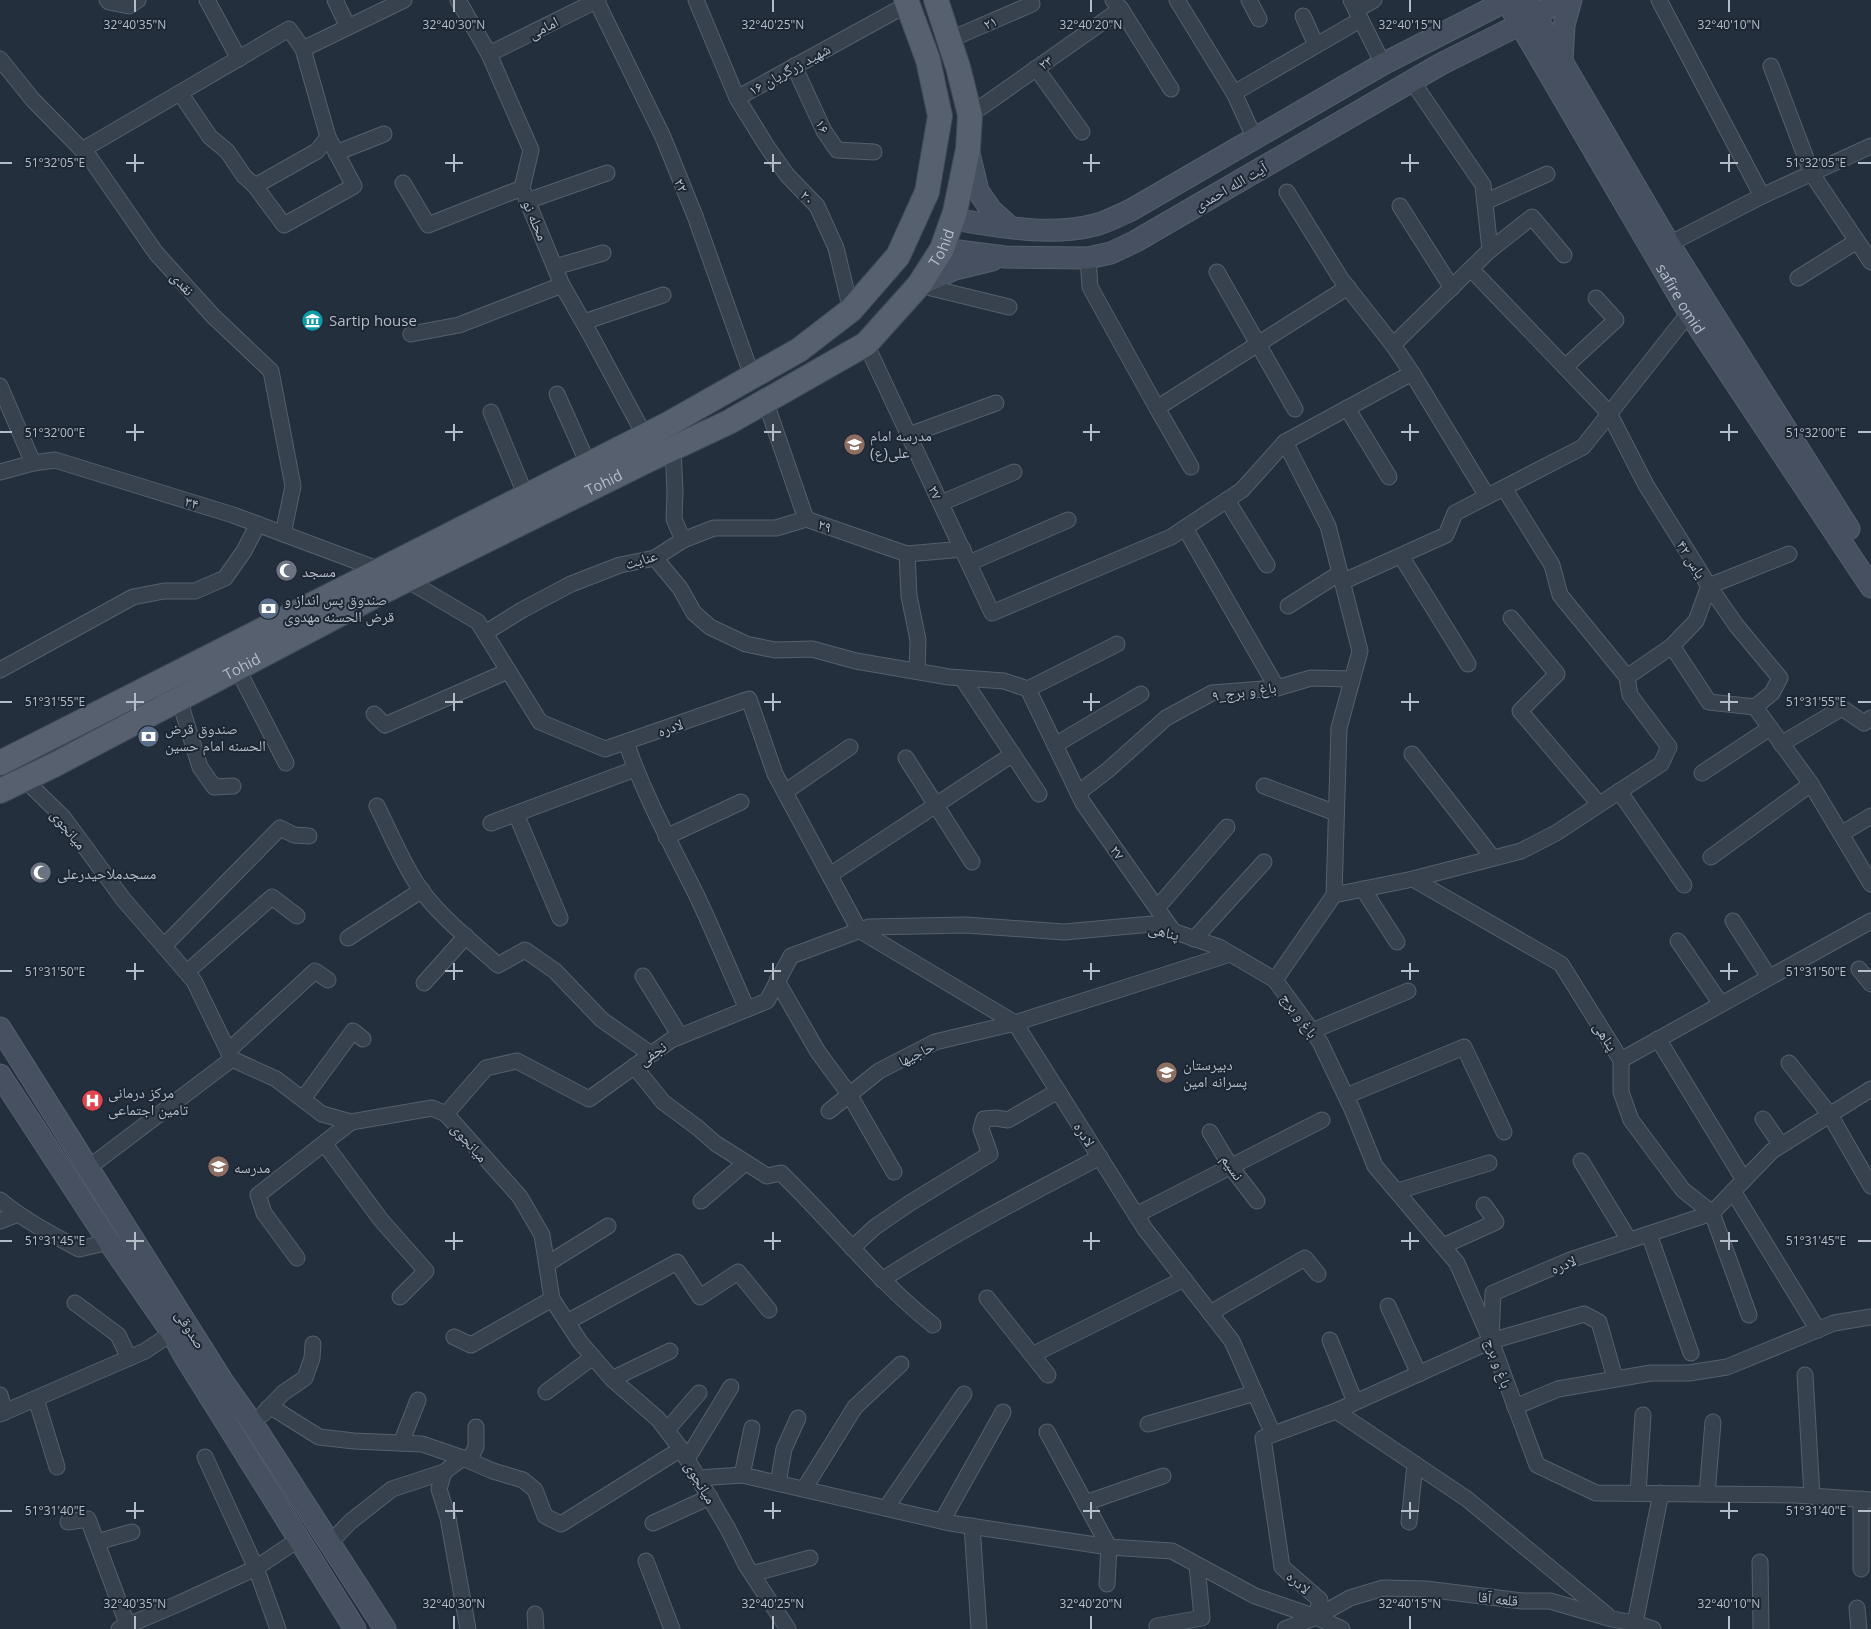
<svg xmlns="http://www.w3.org/2000/svg" width="1871" height="1629" font-family="'Open Sans','Noto Naskh Arabic',sans-serif">
	<style>
		.lines { fill: none; stroke-linecap: round; stroke-linejoin: round }
		.street-casing { stroke: #565f6c; stroke-width: 17 }
		.secondary-casing { stroke: #565f6c; stroke-width: 23 }
		.primary-casing { stroke: #414a57; stroke-width: 26 }
		.street { stroke: #38414e; stroke-width: 15 }
		.secondary { stroke: #465061; stroke-width: 21 }
		.primary { stroke: #56606e; stroke-width: 24 }
		.ticks { fill: none; stroke: #b4bcc9; stroke-width: 2 }
		.labels { text-anchor: middle; dominant-baseline: central; stroke-width: 4; stroke-linejoin: round; paint-order: stroke }
		.street-label { font-size: 15px; fill: #b4bcc9; stroke: #1d2633 }
		.poi-label { font-size: 15px; fill: #b4bcc9; stroke: #1d2633; text-anchor: start }
		.ticks-label { font-size: 12px; text-anchor: middle; fill: #b4bcc9; stroke: #1d2633; stroke-width: 4; stroke-linejoin: round; paint-order: stroke }
	</style>
	<rect width="100%" height="100%" fill="#242f3e"/>
	<g class="lines">
		<defs>
			<g id="street">
				<polyline points="107,0 109,2 129,6 138,0"/>
				<polyline points="207,0 239,59"/>
				<polyline points="335,0 348,27"/>
				<polyline points="458,0 489,54 531,150 522,188 562,285 590,334 645,436"/>
				<polyline points="596,0 663,137 695,216 752,376"/>
				<polyline points="696,0 737,98 908,4"/>
				<polyline points="1113,0 1121,9 1171,89"/>
				<polyline points="1177,0 1234,93 1255,139"/>
				<polyline points="1249,0 1259,19"/>
				<polyline points="1351,0 1383,64"/>
				<polyline points="1659,0 1762,196"/>
				<polyline points="1356,10 1374,0"/>
				<polyline points="1303,16 1316,45"/>
				<polyline points="949,40 1032,4"/>
				<polyline points="489,54 598,0"/>
				<polyline points="0,59 33,100 90,158 156,253 213,316 271,371 293,486 283,534"/>
				<polyline points="794,66 824,131 837,150 874,152"/>
				<polyline points="1771,66 1812,174 1871,262"/>
				<polyline points="1036,68 1082,132"/>
				<polyline points="180,93 210,137 227,151 244,176 255,186 317,151 328,137 303,49"/>
				<polyline points="1234,93 1360,20"/>
				<polyline points="737,98 766,145 787,175 817,206 836,248 851,310"/>
				<polyline points="970,115 1121,9"/>
				<polyline points="82,150 289,29 303,49 404,0"/>
				<polyline points="336,153 384,134"/>
				<polyline points="403,183 428,225 522,188"/>
				<polyline points="255,186 284,225 354,186 328,137"/>
				<polyline points="1287,192 1341,279 1393,345"/>
				<polyline points="527,201 607,173"/>
				<polyline points="1485,202 1547,174"/>
				<polyline points="1400,206 1452,288"/>
				<polyline points="1669,244 1762,196 1871,146"/>
				<polyline points="1490,250 1532,217 1564,255"/>
				<polyline points="1088,258 1090,287 1157,408 1348,287"/>
				<polyline points="555,267 603,253"/>
				<polyline points="1471,269 1609,413 1646,485 1709,586 1696,621 1672,646 1709,702 1755,707 1811,784 1871,884"/>
				<polyline points="1217,272 1295,409"/>
				<polyline points="1798,278 1857,241"/>
				<polyline points="919,285 1009,307"/>
				<polyline points="584,322 663,295"/>
				<polyline points="411,334 459,325 562,285"/>
				<polyline points="866,344 992,613 1171,537 1242,490 1285,442 1328,526 1360,651 1339,728 1334,895"/>
				<polyline points="1565,367 1616,320 1596,298"/>
				<polyline points="1412,373 1487,496"/>
				<polyline points="0,386 33,463"/>
				<polyline points="557,394 588,464"/>
				<polyline points="766,403 806,519 907,554 963,549"/>
				<polyline points="1157,408 1191,467"/>
				<polyline points="1347,408 1389,477"/>
				<polyline points="491,412 526,496"/>
				<polyline points="909,435 996,403"/>
				<polyline points="1285,442 1412,373 1393,345 1490,250 1483,185 1412,81"/>
				<polyline points="673,448 675,492 674,519 683,540"/>
				<polyline points="0,472 33,463 55,460 233,515 380,570"/>
				<polyline points="1504,488 1552,565 1560,595 1627,677"/>
				<polyline points="1227,500 1267,565"/>
				<polyline points="941,503 1014,472"/>
				<polyline points="1185,528 1277,688"/>
				<polyline points="907,554 909,596 918,640 917,671"/>
				<polyline points="1401,556 1468,664"/>
				<polyline points="655,558 680,588 694,613 710,627 746,644 775,650 812,649 856,661 949,677 1004,681 1028,689 1117,644"/>
				<polyline points="969,563 1068,520"/>
				<polyline points="407,580 478,622 540,722 605,749 749,699 775,774 859,930"/>
				<polyline points="1342,582 1446,535 1455,513 1583,447 1689,313"/>
				<polyline points="1288,606 1340,573"/>
				<polyline points="1511,618 1557,674 1520,711 1599,804"/>
				<polyline points="485,633 522,610 571,584 620,565 655,558 683,540 714,528 776,528 806,519"/>
				<polyline points="237,668 286,763"/>
				<polyline points="0,670 133,597 164,591 195,591 225,578 244,551 258,524"/>
				<polyline points="962,678 1039,794"/>
				<polyline points="1028,689 1083,803 1173,931"/>
				<polyline points="179,699 200,767 214,787 233,786"/>
				<polyline points="1755,707 1772,693 1780,678 1736,625 1709,586 1789,554"/>
				<polyline points="374,714 385,725 508,671"/>
				<path d="M626,742C644,795 671,844 696,894C714,932 730,971 747,1009"/>
				<polyline points="1781,744 1842,708 1864,723 1871,718"/>
				<polyline points="1055,745 1141,694"/>
				<polyline points="1412,754 1493,858"/>
				<polyline points="906,758 972,862"/>
				<polyline points="1702,773 1770,728"/>
				<polyline points="24,779 63,817 123,899 194,981 232,1059 276,1079 322,1114 351,1122 432,1108 446,1114 520,1197 542,1235 552,1299 580,1342 612,1379 658,1419 681,1449 728,1529 746,1565 788,1629"/>
				<polyline points="1264,786 1336,813"/>
				<polyline points="1619,791 1684,885"/>
				<polyline points="785,792 850,747"/>
				<polyline points="1078,793 1108,770 1166,718 1212,693 1277,688 1311,678 1352,679"/>
				<path d="M377,806C389,830 400,857 415,881C434,912 470,940 498,965L525,950L555,971L602,1020L651,1054"/>
				<polyline points="516,814 560,918"/>
				<polyline points="491,823 635,769"/>
				<polyline points="1841,834 1871,816"/>
				<polyline points="666,837 741,802"/>
				<polyline points="1711,857 1811,784"/>
				<polyline points="830,875 1013,754"/>
				<polyline points="1413,879 1521,851 1556,833 1661,764 1669,747 1630,695 1627,677 1672,646"/>
				<polyline points="1363,889 1397,942"/>
				<polyline points="1157,908 1227,827"/>
				<polyline points="1733,921 1769,977"/>
				<polyline points="859,930 1015,1023"/>
				<polyline points="348,938 422,890"/>
				<polyline points="1194,939 1264,862"/>
				<polyline points="1678,941 1721,1004"/>
				<polyline points="164,946 280,828 294,835 309,836"/>
				<polyline points="1230,954 1015,1023 1145,1229 1232,1341 1273,1434"/>
				<polyline points="1859,969 1871,984"/>
				<polyline points="187,972 272,897 297,916"/>
				<polyline points="643,976 680,1036"/>
				<polyline points="1275,980 1320,1042 1352,1109 1375,1166 1457,1263 1491,1341 1537,1465 1596,1493 1795,1495 1871,1500"/>
				<polyline points="777,981 818,1052 849,1094 894,1172"/>
				<polyline points="424,983 466,936"/>
				<polyline points="1312,1031 1408,991"/>
				<polyline points="1658,1039 1744,1180"/>
				<polyline points="228,1051 315,971 328,980"/>
				<polyline points="1621,1060 1621,1092 1631,1120 1683,1190 1712,1213 1749,1315"/>
				<polyline points="1789,1063 1830,1115 1871,1186"/>
				<path d="M634,1066L663,1102L698,1128L715,1143L767,1176L781,1173C833,1223 876,1280 933,1325"/>
				<polyline points="1346,1096 1464,1047 1504,1132"/>
				<polyline points="303,1099 353,1031 363,1039"/>
				<polyline points="829,1111 879,1071 935,1042 1015,1023"/>
				<polyline points="446,1114 486,1068 517,1061 589,1099 671,1040 767,1001 791,956 869,927 966,925 1064,932 1152,924 1219,947 1275,980 1334,895 1413,879 1561,964 1621,1060 1871,921"/>
				<polyline points="1763,1119 1781,1145"/>
				<polyline points="1210,1132 1231,1167 1257,1201"/>
				<polyline points="324,1143 381,1220 426,1271 400,1297"/>
				<polyline points="1581,1161 1629,1240"/>
				<polyline points="88,1168 232,1059"/>
				<polyline points="1398,1191 1489,1163"/>
				<polyline points="1733,1191 1818,1330"/>
				<path d="M0,1200C24,1220 51,1234 79,1249L109,1242"/>
				<polyline points="701,1201 745,1163"/>
				<polyline points="1136,1215 1322,1120"/>
				<polyline points="0,1221 18,1214"/>
				<polyline points="1649,1234 1691,1353"/>
				<polyline points="1443,1246 1496,1222 1484,1205"/>
				<polyline points="852,1248 875,1227 910,1203 990,1154 981,1129 984,1119 996,1118 1008,1120 1058,1091"/>
				<polyline points="297,1258 264,1213 258,1195 351,1122"/>
				<polyline points="547,1264 608,1226"/>
				<path d="M882,1280C952,1234 1026,1196 1100,1157"/>
				<polyline points="987,1298 1048,1375"/>
				<polyline points="75,1303 118,1335 129,1358"/>
				<polyline points="1388,1306 1419,1374"/>
				<polyline points="1210,1313 1305,1258 1318,1274"/>
				<polyline points="567,1322 677,1262 700,1297 738,1272 769,1310"/>
				<polyline points="454,1337 471,1345 552,1299"/>
				<polyline points="1491,1337 1493,1293 1570,1260 1712,1213 1772,1151 1871,1089"/>
				<polyline points="1330,1340 1355,1402"/>
				<polyline points="1032,1355 1184,1279"/>
				<polyline points="1805,1375 1812,1496"/>
				<polyline points="612,1379 670,1351"/>
				<polyline points="546,1392 593,1357"/>
				<polyline points="0,1395 5,1412"/>
				<polyline points="36,1399 57,1467"/>
				<polyline points="1515,1407 1558,1389 1651,1373 1689,1373 1727,1367 1834,1323 1871,1317"/>
				<polyline points="268,1408 276,1410 319,1437 354,1441 422,1444 463,1458 493,1471 523,1480 535,1490 545,1516 561,1524 681,1449"/>
				<polyline points="1336,1411 1467,1499 1607,1615"/>
				<polyline points="0,1414 145,1351 172,1333"/>
				<polyline points="263,1414 283,1393 305,1378 312,1358 313,1344"/>
				<polyline points="1148,1424 1255,1393"/>
				<polyline points="667,1430 699,1393"/>
				<polyline points="1047,1432 1109,1547 1107,1584"/>
				<polyline points="401,1443 418,1400"/>
				<polyline points="205,1457 256,1568 278,1629"/>
				<polyline points="463,1458 444,1472 439,1489 448,1518 468,1629"/>
				<polyline points="687,1459 731,1387"/>
				<polyline points="469,1460 476,1447 476,1427"/>
				<polyline points="742,1475 752,1428"/>
				<polyline points="699,1478 742,1475 950,1523 1109,1547 1172,1551 1255,1596 1316,1617 1342,1629"/>
				<polyline points="778,1483 784,1449 798,1418"/>
				<polyline points="804,1489 855,1407 901,1364"/>
				<polyline points="1638,1493 1643,1415"/>
				<polyline points="1707,1494 1713,1422"/>
				<polyline points="1861,1499 1861,1569"/>
				<polyline points="1085,1503 1163,1476"/>
				<polyline points="886,1508 964,1394"/>
				<polyline points="942,1521 1003,1412"/>
				<polyline points="68,1522 88,1519 129,1629"/>
				<polyline points="1409,1522 1415,1464"/>
				<polyline points="653,1523 710,1497"/>
				<polyline points="972,1526 979,1629"/>
				<polyline points="97,1542 132,1532"/>
				<polyline points="329,1544 350,1522 392,1489 444,1472"/>
				<polyline points="646,1561 672,1629"/>
				<polyline points="1760,1562 1761,1629"/>
				<polyline points="752,1574 810,1558"/>
				<polyline points="1857,1608 1859,1629"/>
				<polyline points="535,1614 536,1629"/>
				<polyline points="1316,1617 1320,1600 1282,1567 1263,1438 1336,1411 1491,1341 1584,1314 1599,1322 1615,1378"/>
				<polyline points="1635,1623 1661,1493"/>
				<polyline points="1157,1626 1202,1618 1197,1565"/>
				<polyline points="119,1629 180,1603 256,1568 299,1539"/>
				<polyline points="1285,1629 1316,1617 1350,1598 1383,1588 1426,1589 1522,1601 1550,1601 1612,1619 1635,1623 1653,1629"/>
			</g>
			<g id="secondary">
				<path id="s1" d="M1506,0L1689,313L1871,587"/>
				<polyline points="1526,0 1669,244 1849,529"/>
				<polyline points="1562,61 1564,25 1571,0"/>
				<polyline points="968,149 978,191 991,210 1010,227"/>
				<path d="M952,219C999,226 1048,237 1095,225C1107,222 1120,215 1131,210L1383,64L1508,0"/>
				<polyline points="942,249 1005,257 1088,258 1111,253 1136,241 1441,64 1521,24 1562,0"/>
				<polyline points="919,285 955,269 992,260"/>
				<polyline points="0,1028 223,1382 253,1424 385,1629"/>
				<polyline points="0,1075 109,1242 172,1333 185,1357 355,1629"/>
			</g>
			<g id="primary">
				<polyline points="0,763 670,423 799,350 851,310 898,256 927,192 940,116 928,60 906,0"/>
				<path id="s2" d="M0,791L54,765L382,592L646,461L729,422L866,344L919,285L942,249L955,212L968,149L970,115L958,67L936,0"/>
			</g>
		</defs>
		<use href="#street" class="street-casing"/>
		<use href="#secondary" class="secondary-casing"/>
		<use href="#primary" class="primary-casing"/>
		<use href="#street" class="street"/>
		<use href="#secondary" class="secondary"/>
		<use href="#primary" class="primary"/>
	</g>
	<path class="ticks" d="M135,0V12M454,0V12M773,0V12M1091,0V12M1410,0V12M1729,0V12M135,154V172M454,154V172M773,154V172M1091,154V172M1410,154V172M1729,154V172M0,163H12M126,163H144M445,163H463M764,163H781M1083,163H1100M1401,163H1419M1720,163H1738M1858,163H1871M135,424V441M454,424V441M773,424V441M1091,424V441M1410,424V441M1729,424V441M0,432H12M126,432H144M445,432H463M764,432H781M1083,432H1100M1401,432H1419M1720,432H1738M1858,432H1871M135,693V711M454,693V711M773,693V711M1091,693V711M1410,693V711M1729,693V711M0,702H12M126,702H144M445,702H463M764,702H781M1083,702H1100M1401,702H1419M1720,702H1738M1858,702H1871M135,963V980M454,963V980M773,963V980M1091,963V980M1410,963V980M1729,963V980M0,971H12M126,971H144M445,971H463M764,971H781M1083,971H1100M1401,971H1419M1720,971H1738M1858,971H1871M135,1232V1250M454,1232V1250M773,1232V1250M1091,1232V1250M1410,1232V1250M1729,1232V1250M0,1241H12M126,1241H144M445,1241H463M764,1241H781M1083,1241H1100M1401,1241H1419M1720,1241H1738M1858,1241H1871M135,1502V1519M454,1502V1519M773,1502V1519M1091,1502V1519M1410,1502V1519M1729,1502V1519M0,1511H12M126,1511H144M445,1511H463M764,1511H781M1083,1511H1100M1401,1511H1419M1720,1511H1738M1858,1511H1871M135,1616V1629M454,1616V1629M773,1616V1629M1091,1616V1629M1410,1616V1629M1729,1616V1629"/>
	<defs>
		<symbol id="museum-disc" viewBox="-11 -11 22 22"><circle r="9.5" fill="#0f9aa8" stroke="#1d2633"/><path d="M0-6L6-3V-2H-6V-3ZM-5-1h2V3h-2ZM-1-1h2V3h-2ZM3-1h2V3H3ZM-6 4H6V6H-6Z" fill="#fff"/></symbol>
		<symbol id="school-disc" viewBox="-11 -11 22 22"><circle r="9.5" fill="#8d6e63" stroke="#1d2633"/><path d="M0-5L7-2L0 1L-7-2ZM-4 1L0 2.5L4 1V4Q0 6-4 4Z" fill="#fff"/></symbol>
		<symbol id="mosque-disc" viewBox="-11 -11 22 22"><circle r="9.5" fill="#6b7280" stroke="#1d2633"/><path d="M3.5-4.9A6 6 0 1 0 3.5 4.9A5 5 0 1 1 3.5-4.9Z" fill="#fff"/></symbol>
		<symbol id="bank-disc" viewBox="-11 -11 22 22"><circle r="9.5" fill="#5c6f8a" stroke="#1d2633"/><path d="M-6-4H6V4H-6ZM0-2.3a2.3 2.3 0 1 0 0 4.6a2.3 2.3 0 1 0 0-4.6Z" fill="#fff"/></symbol>
		<symbol id="hospital-disc" viewBox="-11 -11 22 22"><circle r="9.5" fill="#e0444e" stroke="#1d2633"/><path d="M-5-5h3v3.5h4V-5h3V5h-3V1.5h-4V5h-3Z" fill="#fff"/></symbol>
	</defs>
	<g fill-rule="evenodd">
		<use href="#museum-disc" x="300" y="308" width="25" height="25"/>
		<use href="#school-disc" x="842" y="432" width="25" height="25"/>
		<use href="#mosque-disc" x="274" y="558" width="25" height="25"/>
		<use href="#bank-disc" x="256" y="596" width="25" height="25"/>
		<use href="#bank-disc" x="136" y="724" width="25" height="25"/>
		<use href="#mosque-disc" x="28" y="860" width="25" height="25"/>
		<use href="#school-disc" x="1154" y="1060" width="25" height="25"/>
		<use href="#hospital-disc" x="80" y="1088" width="25" height="25"/>
		<use href="#school-disc" x="206" y="1154" width="25" height="25"/>
	</g>
	<g class="labels">
		<g class="street-label">
			<text transform="translate(990 22) rotate(-23)">۲۱</text>
			<text transform="translate(543 27) rotate(-27)">امامی</text>
			<text transform="translate(1045 62) rotate(-35)">۲۳</text>
			<text transform="translate(789 69) rotate(-29)">۱۶ شهید زرگریان</text>
			<text transform="translate(823 126) rotate(63)">۱۶</text>
			<text transform="translate(682 185) rotate(67)">۲۲</text>
			<text transform="translate(1230 186) rotate(-30)">آیت الله احمدی</text>
			<text transform="translate(808 197) rotate(48)">۲۰</text>
			<text transform="translate(536 220) rotate(67)">محله نو</text>
			<text stroke="none"><textPath href="#s2" startOffset="1098">Tohid</textPath></text>
			<text transform="translate(183 283) rotate(48)">نقدی</text>
			<text stroke="none"><textPath href="#s1" startOffset="346">safire omid</textPath></text>
			<text stroke="none"><textPath href="#s2" startOffset="678">Tohid</textPath></text>
			<text transform="translate(936 492) rotate(65)">۲۷</text>
			<text transform="translate(192 502) rotate(17)">۳۴</text>
			<text transform="translate(825 525) rotate(19)">۲۹</text>
			<text transform="translate(641 559) rotate(-17)">عنایت</text>
			<text transform="translate(1692 559) rotate(58)">یاس ۴۲</text>
			<text stroke="none"><textPath href="#s2" startOffset="272">Tohid</textPath></text>
			<text transform="translate(1244 691) rotate(-8)">۹_باغ و برج</text>
			<text transform="translate(670 727) rotate(-19)">لادره</text>
			<text transform="translate(69 829) rotate(51)">میانجوی</text>
			<text transform="translate(1118 852) rotate(55)">۲۷</text>
			<text transform="translate(1164 931) rotate(14)">پناهی</text>
			<text transform="translate(1300 1015) rotate(54)">باغ و برج</text>
			<text transform="translate(1606 1036) rotate(58)">پناهی</text>
			<text transform="translate(652 1053) rotate(-35)">نجفی</text>
			<text transform="translate(916 1053) rotate(-26)">حاجیها</text>
			<text transform="translate(1085 1134) rotate(58)">لادره</text>
			<text transform="translate(470 1142) rotate(49)">میانجوی</text>
			<text transform="translate(1233 1167) rotate(56)">نسیم</text>
			<text transform="translate(1563 1264) rotate(-22)">لادره</text>
			<text transform="translate(191 1329) rotate(58)">صدوقی</text>
			<text transform="translate(1499 1363) rotate(70)">باغ و برج</text>
			<text transform="translate(701 1482) rotate(59)">میانجوی</text>
			<text transform="translate(1299 1582) rotate(41)">لادره</text>
			<text transform="translate(1498 1598) rotate(6)">قلعه آقا</text>
		</g>
		<g class="poi-label">
			<text x="329" y="320">Sartip house</text>
			<text x="870" y="435">مدرسه امام<tspan x="870" dy="17">علی(ع)</tspan></text>
			<text x="302" y="571">مسجد</text>
			<text x="284" y="599">صندوق پس انداز و<tspan x="284" dy="17">قرض الحسنه مهدوی</tspan></text>
			<text x="165" y="728">صندوق قرض<tspan x="165" dy="17">الحسنه امام حسین</tspan></text>
			<text x="57" y="873">مسجدملاحیدرعلی</text>
			<text x="1183" y="1064">دبیرستان<tspan x="1183" dy="17">پسرانه امین</tspan></text>
			<text x="108" y="1092">مرکز درمانی<tspan x="108" dy="17">تامین اجتماعی</tspan></text>
			<text x="234" y="1167">مدرسه</text>
		</g>
	</g>
	<g class="ticks-label">
		<text x="135" y="29">32°40'35"N</text>
		<text x="454" y="29">32°40'30"N</text>
		<text x="773" y="29">32°40'25"N</text>
		<text x="1091" y="29">32°40'20"N</text>
		<text x="1410" y="29">32°40'15"N</text>
		<text x="1729" y="29">32°40'10"N</text>
		<text x="1816" y="167">51°32'05"E</text>
		<text x="55" y="167">51°32'05"E</text>
		<text x="1816" y="437">51°32'00"E</text>
		<text x="55" y="437">51°32'00"E</text>
		<text x="1816" y="706">51°31'55"E</text>
		<text x="55" y="706">51°31'55"E</text>
		<text x="1816" y="976">51°31'50"E</text>
		<text x="55" y="976">51°31'50"E</text>
		<text x="1816" y="1245">51°31'45"E</text>
		<text x="55" y="1245">51°31'45"E</text>
		<text x="1816" y="1515">51°31'40"E</text>
		<text x="55" y="1515">51°31'40"E</text>
		<text x="135" y="1608">32°40'35"N</text>
		<text x="454" y="1608">32°40'30"N</text>
		<text x="773" y="1608">32°40'25"N</text>
		<text x="1091" y="1608">32°40'20"N</text>
		<text x="1410" y="1608">32°40'15"N</text>
		<text x="1729" y="1608">32°40'10"N</text>
	</g>
</svg>
